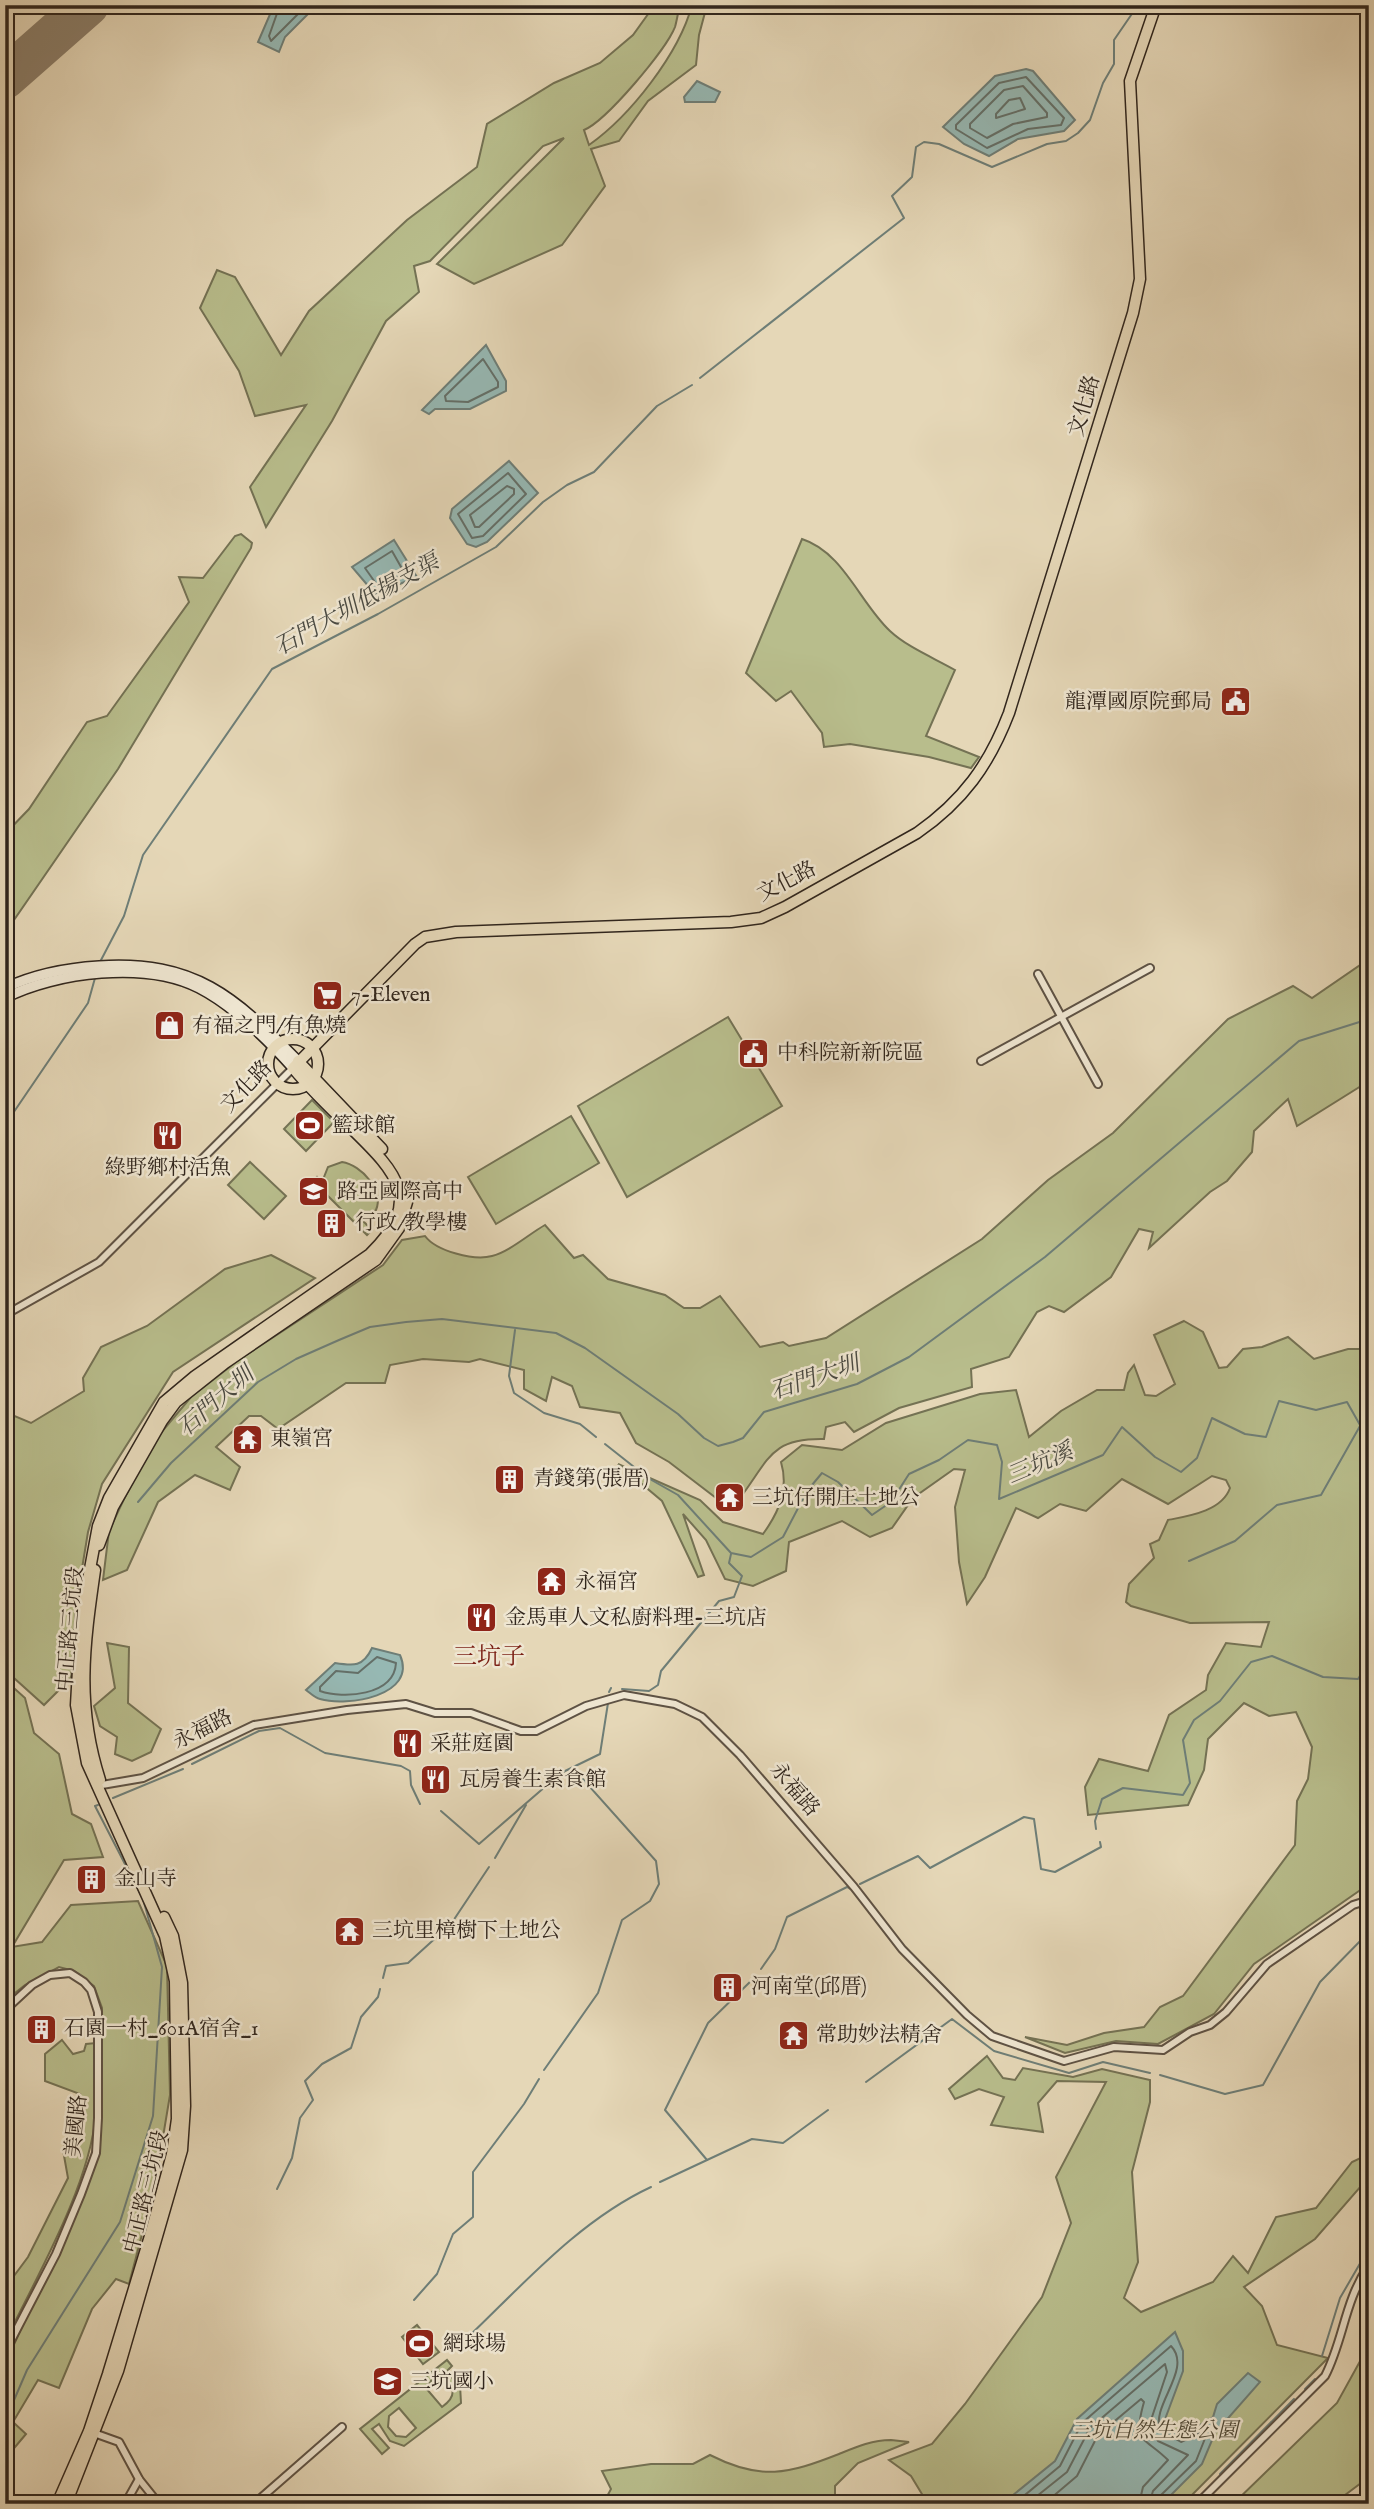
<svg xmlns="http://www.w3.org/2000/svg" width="1374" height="2509" font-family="'IM FELL English','Noto Serif TC',serif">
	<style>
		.green { fill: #b8bd8c; stroke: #747254; stroke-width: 2; fill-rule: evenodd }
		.water { fill: #96b8b3; stroke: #6e7e77; stroke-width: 2 }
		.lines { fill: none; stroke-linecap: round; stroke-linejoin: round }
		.shore { stroke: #646f68; stroke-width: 2 }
		.stream { stroke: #6e7e77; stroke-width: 2 }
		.runway { stroke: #8b7e6a; stroke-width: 42 }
		.street-casing { stroke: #5e5244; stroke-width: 10 }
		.secondary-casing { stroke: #31261d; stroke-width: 12 }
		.primary-casing { stroke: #31261d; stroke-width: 13 }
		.street { stroke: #eee5d0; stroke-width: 6 }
		.secondary { stroke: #eee5d0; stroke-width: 9 }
		.primary { stroke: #e5d7b7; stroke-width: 10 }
		.labels { text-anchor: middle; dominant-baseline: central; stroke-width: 5; stroke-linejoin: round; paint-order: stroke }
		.street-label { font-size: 21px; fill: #31261d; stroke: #eee5d0 }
		.poi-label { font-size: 21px; fill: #31261d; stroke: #eee5d0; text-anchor: start }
		.park-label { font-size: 21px; font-style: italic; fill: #534c39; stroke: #eee5d0 }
		.water-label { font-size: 23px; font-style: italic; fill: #4a4a42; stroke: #eee5d0 }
		.quarter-label { font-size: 24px; fill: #7a1f14; stroke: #eee5d0 }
	</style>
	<rect width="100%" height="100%" fill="#e5d7b7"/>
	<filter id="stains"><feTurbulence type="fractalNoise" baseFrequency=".00286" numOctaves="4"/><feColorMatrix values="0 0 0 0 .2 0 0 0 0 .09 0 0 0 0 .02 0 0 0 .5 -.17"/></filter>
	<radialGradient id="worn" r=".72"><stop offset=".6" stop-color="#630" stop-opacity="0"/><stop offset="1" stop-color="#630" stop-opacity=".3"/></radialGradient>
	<g class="green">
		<path d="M648,5H680C678,12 677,20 675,27C666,50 606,121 584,130L589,145C630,116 679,54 692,5H707L699,35L696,65L648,101L619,141L591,149L605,186L562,245L474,284L437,264L564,138L543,146L430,261L414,266L419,292L386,321L332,421L266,527L250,487L306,405L255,416L239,371L200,308L217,270L235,277L281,355L309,311L407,220L477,167L487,124L554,83L600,63L633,35L651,10Z"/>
		<polygon points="241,534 252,543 251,548 118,769 5,933 5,834 29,809 87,722 107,716 189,602 179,577 203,578 235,536"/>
		<path d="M802,539C843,552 860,603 890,631C907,647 934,658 955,670L926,736L979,757L971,768L929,757L850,744L824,747L822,733L791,691L776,701L746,673Z"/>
		<path d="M1369,959V1081L1297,1126L1288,1099L1254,1131L1252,1152L1227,1181L1210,1192L1149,1248L1153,1232L1139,1229L1111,1277L1064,1312L1049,1306L1037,1312L1009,1357L971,1369L972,1387L899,1408L854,1432L845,1422L826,1427L824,1439C771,1438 770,1458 740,1498L730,1494L720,1501L669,1462L636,1443L620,1413L580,1407L572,1386L552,1377L546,1401L524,1389V1370L480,1359L469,1362L423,1359L390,1365L385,1383H346L278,1429L261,1416H249L216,1447L240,1467L230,1490L195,1475L158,1502L127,1570L103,1580L109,1531L124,1499L154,1441L191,1397L240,1359L383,1265L402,1240L425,1236C436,1251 474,1261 492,1256C509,1252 529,1234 545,1225L574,1258L583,1255L608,1279L665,1295L684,1308H700L720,1296L760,1347L783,1342L789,1346L826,1338L982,1239L1048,1180L1113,1133L1228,1019L1293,986L1312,998Z"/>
		<polygon points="728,1017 782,1106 627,1197 578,1106"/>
		<polygon points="312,1100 334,1122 306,1151 284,1129"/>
		<polygon points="571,1116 599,1163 496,1224 468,1177"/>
		<polygon points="250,1162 286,1196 264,1219 228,1185"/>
		<path d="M342,1162C362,1165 384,1191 376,1210L361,1219L372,1230L367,1235L313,1181L317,1177L322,1182L328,1167Z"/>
		<polygon points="271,1255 315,1278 173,1372 102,1484 88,1532 76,1605 71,1678 44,1705 14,1678 5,1664 5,1412 31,1423 84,1391 83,1378 101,1347 147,1326 225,1269"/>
		<path d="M1184,1321L1203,1332L1219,1368L1227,1367L1243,1349L1262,1347L1288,1337L1314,1359L1348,1349H1369V1884L1254,1964L1214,2014L1158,2044L1116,2041L1065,2053L1025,2037L1067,2045L1104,2033L1144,2027L1160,2007L1183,1996L1295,1845L1297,1801L1308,1779L1312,1747L1296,1712L1269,1716L1244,1703L1208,1739L1204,1770L1188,1805L1088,1815L1085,1787L1099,1759L1148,1771L1169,1715L1206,1690L1208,1675L1226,1643L1261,1647L1269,1622L1190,1623L1131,1606L1126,1602L1129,1584L1154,1558L1150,1544L1159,1540L1168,1520C1189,1516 1222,1511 1230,1488L1226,1480L1212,1476L1168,1504L1122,1479L1086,1511L1060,1504L1038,1518L1016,1508L985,1577L967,1604L959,1562L955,1507L965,1470L954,1469L913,1498L892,1528L870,1537L842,1521L789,1542L786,1571L753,1586L725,1579L706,1540L683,1514L704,1575L698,1577L662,1501L618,1464L700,1500L723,1522L763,1534C779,1512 789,1489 781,1462L802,1445L842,1450L886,1423L980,1394L1016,1390L1029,1437L1061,1411L1097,1390H1124L1128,1373L1134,1365L1145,1395L1156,1396L1175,1384L1154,1335Z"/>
		<polygon points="107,1643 129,1647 128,1703 161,1729 151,1752 132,1761 115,1754 117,1737 100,1726 94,1706 115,1688"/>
		<polygon points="5,1680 25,1698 34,1733 59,1754 72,1814 91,1824 103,1857 64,1860 12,1947 42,1942 71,1905 138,1901 167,1966 170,2095 155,2185 129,2284 116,2279 92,2309 59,2388 38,2380 13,2422 26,2434 5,2459 5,2364 82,2196 102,2115 102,2008 94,1986 74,1971 59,1967 25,1985 5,2001"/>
		<path d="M62,2040L73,2054L84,2051L86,2044L96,2043C96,2066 98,2090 96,2113C90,2185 37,2276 5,2342V2288L28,2257L68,2178L63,2150L80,2094L45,2081V2054Z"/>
		<polygon points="987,2056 1003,2078 1015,2080 1023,2068 1073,2077 1102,2069 1150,2080 1150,2102 1132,2172 1138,2262 1124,2298 1141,2312 1213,2282 1233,2256 1248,2273 1276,2217 1316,2208 1352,2162 1369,2154 1369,2177 1315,2239 1244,2287 1262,2306 1277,2345 1328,2358 1183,2504 928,2504 911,2476 889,2460 932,2444 965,2404 1042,2297 1071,2223 1056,2177 1106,2082 1057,2081 1038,2103 1043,2132 991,2125 1004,2097 979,2089 955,2099 949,2089"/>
		<polygon points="417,2325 439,2352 423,2364 402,2337"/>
		<polygon points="1369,2345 1369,2477 1333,2504 1233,2504 1337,2403"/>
		<path d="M447,2360L452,2366L446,2372L460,2385L461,2403L404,2446L390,2441L379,2424L372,2429L389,2448L382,2454L360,2429ZM440,2378C457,2386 456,2397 442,2407L425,2387L433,2379ZM399,2408L416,2428L406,2437L396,2436L388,2427L389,2416Z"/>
		<path d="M891,2440L909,2442L858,2463L835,2486V2503L865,2504H603L611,2489L602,2471L651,2464H693L710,2455C761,2481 788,2474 839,2454C856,2447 872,2440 891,2440Z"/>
	</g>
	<g class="water">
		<polygon points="274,5 317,5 285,37 279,52 258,42"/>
		<polygon points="1026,69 1033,71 1075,120 1064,131 1018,139 989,156 964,144 943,127 995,76"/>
		<polygon points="697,81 720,92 715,102 685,102 684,97"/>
		<polygon points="486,345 506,381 506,391 470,409 435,409 429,414 422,410"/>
		<polygon points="509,461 538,493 487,542 476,547 467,544 450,518 452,509"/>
		<polygon points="394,540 417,577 375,594 352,567"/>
		<path d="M372,1648L400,1655C418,1696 347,1707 320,1699C315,1698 310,1693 306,1690L335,1663C354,1666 363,1667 372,1648Z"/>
		<polygon points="1175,2332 1183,2351 1183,2371 1164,2422 1166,2428 1182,2436 1213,2417 1217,2404 1248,2373 1260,2382 1215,2433 1202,2464 1162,2504 1002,2504 1055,2461 1077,2419"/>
	</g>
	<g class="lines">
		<g class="shore">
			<polyline points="280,5 269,36 271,41 307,5"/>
			<polygon points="1026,77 1064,118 1061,125 1028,129 987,148 956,129 956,125 999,83"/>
			<polygon points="1023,86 1047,113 1047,117 1013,124 987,138 970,128 970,124 1004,90"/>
			<polygon points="1020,98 1025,109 996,118 996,114 1009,100"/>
			<polygon points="483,359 498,382 498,387 468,402 446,401 445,396"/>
			<polygon points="508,473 526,494 483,536 472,538 458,514"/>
			<polygon points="507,486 514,489 514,494 479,527 475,527 470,515"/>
			<polygon points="392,551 405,574 377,585 365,568"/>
			<path d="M377,1657L396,1663C394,1696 343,1699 320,1691V1687L336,1671L358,1673Z"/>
			<path d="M1014,2504L1060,2466L1082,2423L1171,2346C1193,2369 1151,2405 1160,2430L1181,2442L1202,2432L1206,2436L1196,2461L1160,2496L1158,2504"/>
			<polyline points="1027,2504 1067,2472 1090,2428 1165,2364 1167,2372 1149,2426 1158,2441 1188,2455 1153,2491 1149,2504"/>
			<path d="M1044,2504L1077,2476L1098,2435L1141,2399L1144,2402C1132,2444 1144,2436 1168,2460L1143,2487L1139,2504"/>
		</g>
		<g class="stream">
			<polyline points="700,378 904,218 892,196 912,177 916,147 924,142 939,144 992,167 1047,144 1066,141 1078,133 1090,120 1103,83 1114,64 1114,40 1138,5"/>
			<polyline points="100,962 124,916 143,855 272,669 378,614 496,547 543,502 567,485 594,472 657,406 692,385"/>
			<polyline points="5,1125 88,1003 95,978"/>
			<polyline points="515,1330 509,1376 514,1393 544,1413 580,1424 596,1437"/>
			<polyline points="605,1444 648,1478 678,1495 731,1553 751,1557 783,1537 807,1491 822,1473 838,1482 872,1515 891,1502 909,1474 939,1460 968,1440 997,1445 1002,1462 999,1499 1103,1455 1122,1427 1155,1457 1181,1472 1197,1458 1212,1418 1245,1434 1266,1437 1279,1401 1316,1410 1347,1402 1360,1425 1365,1458 1369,1459"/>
			<polyline points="138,1502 171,1463 258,1382 296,1359 339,1340 370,1327 406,1322 442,1319 556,1333 585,1348 678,1414 704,1438 718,1446 733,1442 743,1438 764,1412 857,1384 909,1357 1045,1257 1299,1041 1369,1019"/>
			<polyline points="1189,1561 1235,1541 1277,1505 1321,1495 1360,1426"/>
			<polyline points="622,1689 649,1691 658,1685 661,1671 719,1601 734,1597 742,1576 729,1563 731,1554"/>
			<polyline points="609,1692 611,1688"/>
			<polyline points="192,1764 259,1731 280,1728 325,1753 401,1766 410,1771 411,1785 420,1804"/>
			<polyline points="113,1798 183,1769"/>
			<polyline points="441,1811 479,1844 561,1773 600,1754 608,1703"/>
			<polyline points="1096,1829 1095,1821 1102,1799 1123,1788 1183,1795 1190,1783 1183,1740 1194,1720 1220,1701 1251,1662 1272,1656 1323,1677 1358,1679 1369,1662"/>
			<polyline points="495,1858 526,1805"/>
			<polyline points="860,1884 918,1856 930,1868 1024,1817 1034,1819 1041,1869 1055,1872 1101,1847 1100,1842"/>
			<polyline points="761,1969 775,1949 787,1917 847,1887 852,1890"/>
			<polyline points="383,1978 386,1966 408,1963 451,1924 489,1867"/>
			<polyline points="544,2070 598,1993 622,1920 650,1901 659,1884 656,1861 581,1777 568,1770"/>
			<polyline points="1160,2075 1225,2094 1263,2085 1320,1982 1369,1932"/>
			<polyline points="866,2082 952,2019 994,2051 1069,2073 1103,2062 1150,2073"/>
			<polyline points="707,2160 665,2110 708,2023 755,1977"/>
			<polyline points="660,2182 752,2139 783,2143 828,2110"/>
			<polyline points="277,2189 292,2158 300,2118 313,2100 305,2081 322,2064 351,2048 361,2017 378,1997 380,1989"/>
			<polyline points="414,2300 437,2274 453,2234 473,2217 473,2172 524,2104 539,2079"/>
			<path d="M464,2341C522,2286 578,2221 651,2187"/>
			<polyline points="1322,2356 1340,2298 1369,2248"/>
			<polyline points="1305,2389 1315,2379"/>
			<polyline points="5,2421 27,2370 120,2222 153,2116 162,1967 143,1899 95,1806 98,1805"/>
			<polyline points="1220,2474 1294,2399"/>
		</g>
		<polyline class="runway" points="5,78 88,5"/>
		<defs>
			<g id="street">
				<polyline points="1038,974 1098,1084"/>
				<polyline points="981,1061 1150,968"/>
				<polyline points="5,1315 99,1262 293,1068"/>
				<polyline points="96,1786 143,1778 254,1725 347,1710 406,1704 435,1713 471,1713 521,1731 536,1731 586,1706 624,1695 675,1704 702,1717 740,1755 854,1887 902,1949 967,2015 992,2036 1064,2061 1114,2047 1163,2050 1190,2032 1210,2025 1226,2012 1267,1964 1353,1905 1369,1900"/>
				<polyline points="5,2010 32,1985 50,1975 70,1973 84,1982 91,1990 98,2012 98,2118 96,2153 81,2194 56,2254 5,2352"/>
				<polyline points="91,2432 119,2442 139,2479 159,2504"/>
				<polyline points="125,2504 139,2479"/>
				<polyline points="254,2504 342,2427"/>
				<path d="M1197,2504L1325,2376C1344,2339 1344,2302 1369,2265"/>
			</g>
			<g id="secondary">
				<path d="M5,988C35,974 66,968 99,966C195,960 234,996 298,1061"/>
				<path d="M5,998C56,972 146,961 199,988C234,1006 267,1039 293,1068"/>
			</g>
			<g id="primary">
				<circle cx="293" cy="1064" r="25"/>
				<polyline points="298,1061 382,1149"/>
				<polyline points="99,1545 113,1507 162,1421 176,1402 225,1363 376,1260 399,1228 407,1202 404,1189"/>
				<path d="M95,1570C84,1646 76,1706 100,1780"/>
				<path d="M57,2504L89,2431L108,2374L150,2236L172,2154L177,2119L175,1981L165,1936L87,1763L76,1705L81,1617L98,1526L109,1498L164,1402L195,1376L370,1254C424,1201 397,1173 353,1130C332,1110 311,1090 293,1068L415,944L425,937L456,932L731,922L761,918L785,907L917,833C963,801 989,765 1009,713L1133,313L1140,279L1130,81L1156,5"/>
				<polyline points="66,2504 118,2371 182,2150 185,2106 182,1983 173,1936 164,1917"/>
			</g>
		</defs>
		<use href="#street" class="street-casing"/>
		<use href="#secondary" class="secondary-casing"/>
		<use href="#primary" class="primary-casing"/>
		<use href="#street" class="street"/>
		<use href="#secondary" class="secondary"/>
		<use href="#primary" class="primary"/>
	</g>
	<defs>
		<symbol id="civic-square" viewBox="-11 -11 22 22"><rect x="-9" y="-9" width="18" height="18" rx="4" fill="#8f2418" stroke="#eee5d0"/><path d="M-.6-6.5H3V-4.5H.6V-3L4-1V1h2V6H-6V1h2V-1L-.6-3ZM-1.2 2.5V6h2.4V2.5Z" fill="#fff"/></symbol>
		<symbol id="supermarket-square" viewBox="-11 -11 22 22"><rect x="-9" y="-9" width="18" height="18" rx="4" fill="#8f2418" stroke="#eee5d0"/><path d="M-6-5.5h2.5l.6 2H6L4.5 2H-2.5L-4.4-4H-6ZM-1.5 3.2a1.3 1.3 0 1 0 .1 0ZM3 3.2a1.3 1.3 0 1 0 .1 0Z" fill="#fff"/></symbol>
		<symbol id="shop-square" viewBox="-11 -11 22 22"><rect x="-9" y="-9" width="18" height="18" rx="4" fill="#8f2418" stroke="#eee5d0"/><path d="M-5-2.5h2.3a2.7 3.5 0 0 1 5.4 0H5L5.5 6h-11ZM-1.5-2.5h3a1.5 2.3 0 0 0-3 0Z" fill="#fff"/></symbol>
		<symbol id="stadium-square" viewBox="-11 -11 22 22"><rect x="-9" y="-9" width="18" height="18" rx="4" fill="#8f2418" stroke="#eee5d0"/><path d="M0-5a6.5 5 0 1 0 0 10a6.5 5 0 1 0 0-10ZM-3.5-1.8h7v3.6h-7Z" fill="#fff"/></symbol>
		<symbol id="restaurant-square" viewBox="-11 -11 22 22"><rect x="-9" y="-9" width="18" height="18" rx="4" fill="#8f2418" stroke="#eee5d0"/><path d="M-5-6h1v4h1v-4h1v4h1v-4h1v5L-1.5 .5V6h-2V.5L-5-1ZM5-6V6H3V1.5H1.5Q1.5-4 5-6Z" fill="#fff"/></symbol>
		<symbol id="school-square" viewBox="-11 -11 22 22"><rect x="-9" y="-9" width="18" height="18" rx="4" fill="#8f2418" stroke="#eee5d0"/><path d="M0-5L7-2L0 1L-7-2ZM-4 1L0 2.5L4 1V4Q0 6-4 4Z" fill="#fff"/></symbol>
		<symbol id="building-square" viewBox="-11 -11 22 22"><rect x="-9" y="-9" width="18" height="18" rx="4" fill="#8f2418" stroke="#eee5d0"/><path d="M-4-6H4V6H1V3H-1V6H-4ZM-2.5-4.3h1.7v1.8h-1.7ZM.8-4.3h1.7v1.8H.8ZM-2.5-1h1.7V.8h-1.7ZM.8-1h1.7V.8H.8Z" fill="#fff"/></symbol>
		<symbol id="temple-square" viewBox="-11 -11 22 22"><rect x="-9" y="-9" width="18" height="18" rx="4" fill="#8f2418" stroke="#eee5d0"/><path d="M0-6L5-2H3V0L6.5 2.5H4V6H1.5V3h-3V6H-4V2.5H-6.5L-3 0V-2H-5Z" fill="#fff"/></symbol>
	</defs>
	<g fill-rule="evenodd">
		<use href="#civic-square" x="1218" y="684" width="35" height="35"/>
		<use href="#supermarket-square" x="310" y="978" width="35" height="35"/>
		<use href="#shop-square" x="152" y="1008" width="35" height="35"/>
		<use href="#civic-square" x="736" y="1036" width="35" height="35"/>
		<use href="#stadium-square" x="292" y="1108" width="35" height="35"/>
		<use href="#restaurant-square" x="150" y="1118" width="35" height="35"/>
		<use href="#school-square" x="296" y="1174" width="35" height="35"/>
		<use href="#building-square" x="314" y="1206" width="35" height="35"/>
		<use href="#temple-square" x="230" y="1422" width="35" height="35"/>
		<use href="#building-square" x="492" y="1462" width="35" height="35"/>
		<use href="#temple-square" x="712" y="1480" width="35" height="35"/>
		<use href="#temple-square" x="534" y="1564" width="35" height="35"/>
		<use href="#restaurant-square" x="464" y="1600" width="35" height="35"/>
		<use href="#restaurant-square" x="390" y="1726" width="35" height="35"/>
		<use href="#restaurant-square" x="418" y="1762" width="35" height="35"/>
		<use href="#building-square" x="74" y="1862" width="35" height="35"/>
		<use href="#temple-square" x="332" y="1914" width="35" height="35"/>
		<use href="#building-square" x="710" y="1970" width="35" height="35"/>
		<use href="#building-square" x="24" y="2012" width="35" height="35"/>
		<use href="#temple-square" x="776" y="2018" width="35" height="35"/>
		<use href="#stadium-square" x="402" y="2326" width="35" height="35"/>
		<use href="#school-square" x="370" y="2364" width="35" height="35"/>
	</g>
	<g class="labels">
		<g class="street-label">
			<text transform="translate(1085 406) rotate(-74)">文化路</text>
			<text transform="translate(787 882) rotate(-27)">文化路</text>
			<text transform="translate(247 1087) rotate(-46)">文化路</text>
			<text transform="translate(71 1629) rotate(-85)">中正路三坑段</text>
			<text transform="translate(203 1730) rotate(-26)">永福路</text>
			<text transform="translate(794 1790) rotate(49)">永福路</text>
			<text transform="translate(77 2126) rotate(-84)">美國路</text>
			<text transform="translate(147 2192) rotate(-76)">中正路三坑段</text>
		</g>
		<g class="poi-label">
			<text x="1212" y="702" text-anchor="end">龍潭國原院郵局</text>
			<text x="351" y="995">7-Eleven</text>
			<text x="192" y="1026">有福之門/有魚燒</text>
			<text x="777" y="1053">中科院新新院區</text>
			<text x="332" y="1126">籃球館</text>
			<text x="168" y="1168" text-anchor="middle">綠野鄉村活魚</text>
			<text x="337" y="1192">路亞國際高中</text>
			<text x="355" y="1223">行政/教學樓</text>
			<text x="270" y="1439">東嶺宮</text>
			<text x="533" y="1479">青錢第(張厝)</text>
			<text x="752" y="1498">三坑仔開庄土地公</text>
			<text x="575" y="1582">永福宮</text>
			<text x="505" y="1618">金馬車人文私廚料理-三坑店</text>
			<text x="430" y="1744">采莊庭園</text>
			<text x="459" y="1780">瓦房養生素食館</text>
			<text x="114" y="1879">金山寺</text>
			<text x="372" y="1931">三坑里樟樹下土地公</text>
			<text x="751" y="1987">河南堂(邱厝)</text>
			<text x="64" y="2029">石園一村_601A宿舍_1</text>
			<text x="816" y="2035">常助妙法精舍</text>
			<text x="443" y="2344">網球場</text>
			<text x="410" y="2382">三坑國小</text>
		</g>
		<g class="park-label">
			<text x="1154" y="2431">三坑自然生態公園</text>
		</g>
		<g class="water-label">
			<text transform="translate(357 605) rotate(-29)">石門大圳低揚支渠</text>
			<text transform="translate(815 1378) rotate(-19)">石門大圳</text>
			<text transform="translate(216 1402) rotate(-41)">石門大圳</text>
			<text transform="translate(1040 1464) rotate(-23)">三坑溪</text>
		</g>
		<g class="quarter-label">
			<text x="489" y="1657">三坑子</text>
		</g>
	</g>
	<rect width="1374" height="2509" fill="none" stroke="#e5d7b7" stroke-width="28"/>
	<rect x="7" y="7" width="1360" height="2495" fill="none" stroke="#31261d" stroke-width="3.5"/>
	<rect x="14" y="14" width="1346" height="2481" fill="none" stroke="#31261d" stroke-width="2"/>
	<rect width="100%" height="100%" filter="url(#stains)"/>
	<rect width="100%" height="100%" fill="url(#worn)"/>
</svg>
